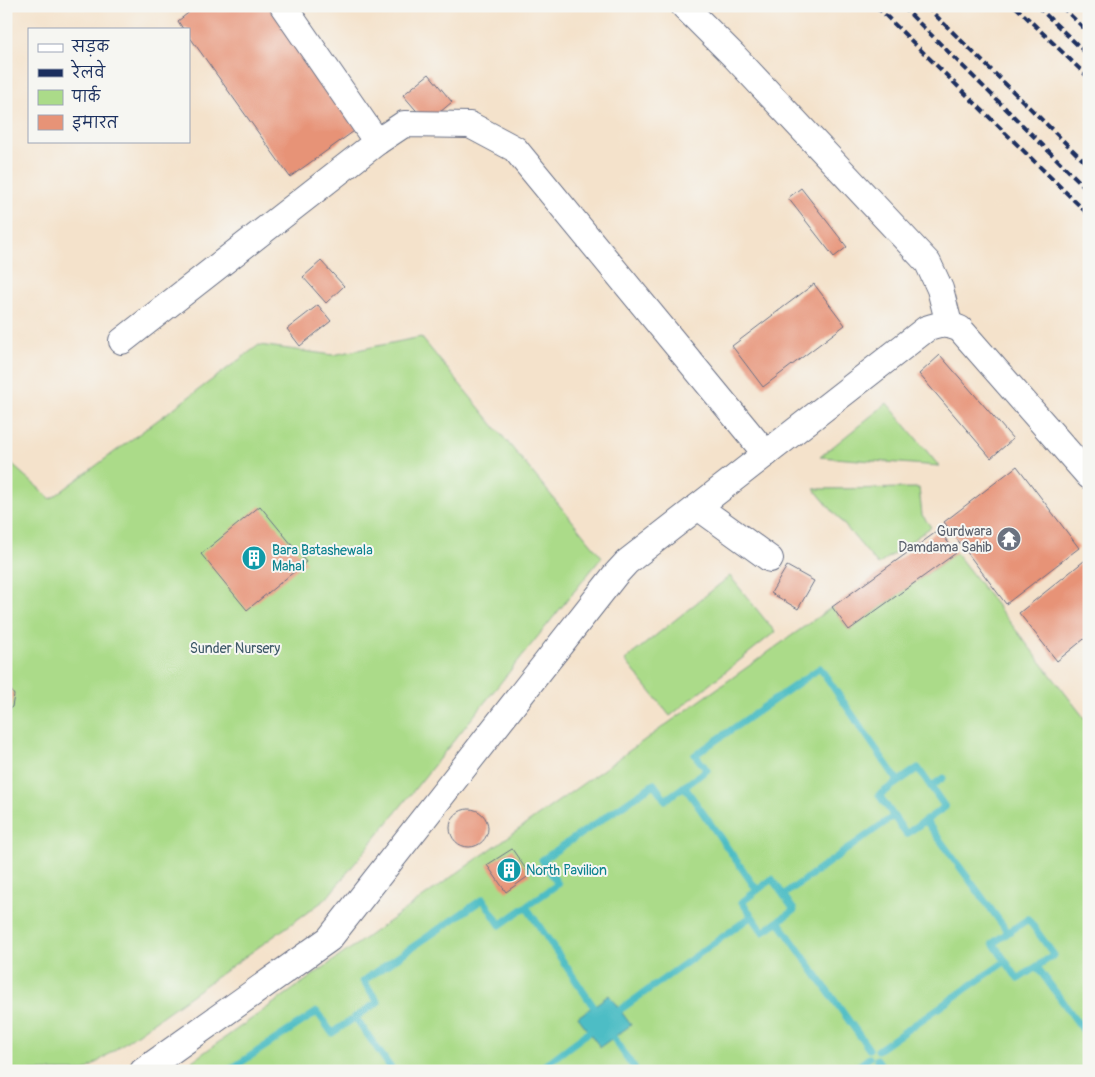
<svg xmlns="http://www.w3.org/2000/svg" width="1095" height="1077" font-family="Pangolin,'Playpen Sans Deva',sans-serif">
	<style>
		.green { fill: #abdb89; stroke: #638574 }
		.water { fill: #4ebdc5; stroke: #347692 }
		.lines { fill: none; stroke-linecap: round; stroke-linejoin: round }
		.stream { stroke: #4ebdc5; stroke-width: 7 }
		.building { fill: #e79377 }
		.minor-casing { stroke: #676e84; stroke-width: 28 }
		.minor { stroke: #fff; stroke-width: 26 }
		.rail { stroke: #1b2f5e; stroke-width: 4; stroke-dasharray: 8 4; stroke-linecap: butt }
		.labels { text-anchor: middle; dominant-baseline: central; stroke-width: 4; stroke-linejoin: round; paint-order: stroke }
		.worship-label { font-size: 14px; fill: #5b616d; stroke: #f6f6f2; text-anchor: end }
		.culture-label { font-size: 14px; fill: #0d838f; stroke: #f6f6f2; text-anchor: start }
		.park-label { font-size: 14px; fill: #3f5a69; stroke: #f6f6f2 }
	</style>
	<rect width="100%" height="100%" fill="#f6f6f2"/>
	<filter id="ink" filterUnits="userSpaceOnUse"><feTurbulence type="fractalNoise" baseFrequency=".02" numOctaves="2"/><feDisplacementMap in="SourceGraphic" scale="10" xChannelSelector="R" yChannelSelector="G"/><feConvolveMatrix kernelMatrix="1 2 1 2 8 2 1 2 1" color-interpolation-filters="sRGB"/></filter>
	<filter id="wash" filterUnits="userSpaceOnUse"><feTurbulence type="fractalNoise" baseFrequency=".0096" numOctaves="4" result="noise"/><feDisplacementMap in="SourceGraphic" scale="20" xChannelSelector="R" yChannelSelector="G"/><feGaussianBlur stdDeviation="1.12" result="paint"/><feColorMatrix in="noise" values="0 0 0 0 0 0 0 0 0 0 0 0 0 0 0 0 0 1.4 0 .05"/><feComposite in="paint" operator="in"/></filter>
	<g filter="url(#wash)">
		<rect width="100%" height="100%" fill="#f4e2cb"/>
		<g class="green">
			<polygon points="421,337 602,557 326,899 85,1071 6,1071 6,456 17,469 51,499 259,345 333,355"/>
			<polygon points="887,403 939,466 820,457"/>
			<polygon points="919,488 922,515 931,527 878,565 814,489"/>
			<polygon points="956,553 1089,724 1089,1071 178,1071 832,607 849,630"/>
			<polygon points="730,576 775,632 670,716 625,660"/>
		</g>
		<polygon class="water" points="609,995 631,1025 600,1047 578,1017"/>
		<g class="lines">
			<g class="stream">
				<polygon points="918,768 945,807 906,834 879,795"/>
				<polyline points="933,785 943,778"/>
				<polyline points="684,786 757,890"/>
				<polyline points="926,821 1007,931"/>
				<polygon points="772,879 794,910 763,932 742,902"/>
				<polyline points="786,893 891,818"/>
				<polyline points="529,911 593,1006"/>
				<polygon points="1028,919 1054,955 1018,979 993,943"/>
				<polyline points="778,921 869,1049"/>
				<polyline points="1038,968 1089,1038"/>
				<polyline points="620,1010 749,918"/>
				<polyline points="355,1017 393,1071"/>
				<polyline points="613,1037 636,1071"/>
				<polyline points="878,1050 1006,961"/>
				<polyline points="877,1059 885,1071"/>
				<polyline points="228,1071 317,1012 332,1033 378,1002 363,981 483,899 500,925 558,884 542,860 654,784 665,800 707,770 695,755 820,668 898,781"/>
				<polyline points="537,1071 589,1032"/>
				<polyline points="852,1071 869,1058"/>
			</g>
		</g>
		<g id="blocks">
			<g class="building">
				<polygon points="197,6 269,6 357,129 290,177 189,36 189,29 183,29 178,21"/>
				<polygon points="429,74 452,102 427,123 403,95"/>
				<polygon points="801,188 847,247 834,257 788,198"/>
				<polygon points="321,261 344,286 326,303 303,277"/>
				<polygon points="814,284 845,325 763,387 732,346"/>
				<polygon points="318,305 331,321 300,346 287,329"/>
				<polygon points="940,355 1013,439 991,458 919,374"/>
				<polygon points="1017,466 1079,548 1006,604 944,522"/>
				<polygon points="260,506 306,562 247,610 201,554"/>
				<polygon points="939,530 956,553 849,630 832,607"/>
				<polygon points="1089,557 1089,635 1057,661 1019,613"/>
				<polygon points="787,566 814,581 798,609 771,593"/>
				<polygon points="6,682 14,695 12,707 6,711"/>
				<circle cx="469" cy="828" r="19"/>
				<polygon points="512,849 530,875 506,892 487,865"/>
			</g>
		</g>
	</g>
	<g filter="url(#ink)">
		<use href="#blocks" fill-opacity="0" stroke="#676e84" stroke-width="1"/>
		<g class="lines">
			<defs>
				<g id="minor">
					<polyline points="283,6 377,142"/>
					<polyline points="684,6 734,56 928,263 940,289 949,324"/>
					<polyline points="122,341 377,142 404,124 470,125 515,149 766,454"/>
					<polyline points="698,507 770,559"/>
					<path d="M143,1071L329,939L615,575L627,562L926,329C940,324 946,323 960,329L1089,476"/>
				</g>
			</defs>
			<use href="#minor" class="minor-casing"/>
			<use href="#minor" class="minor"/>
			<g class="rail">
				<polyline points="876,6 1089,215"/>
				<polyline points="902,6 1089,191"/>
				<polyline points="926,6 1089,166"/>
				<polyline points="1015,6 1089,78"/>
				<polyline points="1037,6 1089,56"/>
				<polyline points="1061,6 1089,33"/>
			</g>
		</g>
	</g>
	<defs>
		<symbol id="temple-disc" viewBox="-11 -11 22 22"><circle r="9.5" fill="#6b7280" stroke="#f6f6f2"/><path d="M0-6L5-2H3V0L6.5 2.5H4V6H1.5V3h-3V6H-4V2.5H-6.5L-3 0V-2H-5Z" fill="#fff"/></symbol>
		<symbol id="building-disc" viewBox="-11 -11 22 22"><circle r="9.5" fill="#0f9aa8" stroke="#f6f6f2"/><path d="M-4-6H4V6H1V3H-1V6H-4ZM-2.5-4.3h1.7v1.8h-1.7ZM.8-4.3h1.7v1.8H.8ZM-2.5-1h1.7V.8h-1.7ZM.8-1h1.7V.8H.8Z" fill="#fff"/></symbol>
	</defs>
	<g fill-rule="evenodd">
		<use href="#temple-disc" x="995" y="525" width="28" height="28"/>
		<use href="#building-disc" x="240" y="544" width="28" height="28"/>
		<use href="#building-disc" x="495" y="856" width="28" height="28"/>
	</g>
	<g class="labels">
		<g class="worship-label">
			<text x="992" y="531">Gurdwara<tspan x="992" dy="16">Damdama Sahib</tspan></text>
		</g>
		<g class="culture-label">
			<text x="272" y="550">Bara Batashewala<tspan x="272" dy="16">Mahal</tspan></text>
			<text x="526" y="870">North Pavilion</text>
		</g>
		<g class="park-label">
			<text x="235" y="648">Sunder Nursery</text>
		</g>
	</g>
	<rect width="1095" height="1077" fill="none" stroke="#f6f6f2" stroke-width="25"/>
	<rect x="28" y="28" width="162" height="115" fill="#f6f6f2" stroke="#9ea6b7"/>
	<rect x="38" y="44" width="25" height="8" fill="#ffffff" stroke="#9ea6b7"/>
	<text x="72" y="52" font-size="15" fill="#1b2f5e">सड़क</text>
	<rect x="38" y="69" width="25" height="8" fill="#1b2f5e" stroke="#9ea6b7"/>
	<text x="72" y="78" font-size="15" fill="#1b2f5e">रेलवे</text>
	<rect x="38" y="90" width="25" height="15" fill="#abdb89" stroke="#9ea6b7"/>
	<text x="72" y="102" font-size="15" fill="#1b2f5e">पार्क</text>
	<rect x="38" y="115" width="25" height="15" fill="#e79377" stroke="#9ea6b7"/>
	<text x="72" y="128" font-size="15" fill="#1b2f5e">इमारत</text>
</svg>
